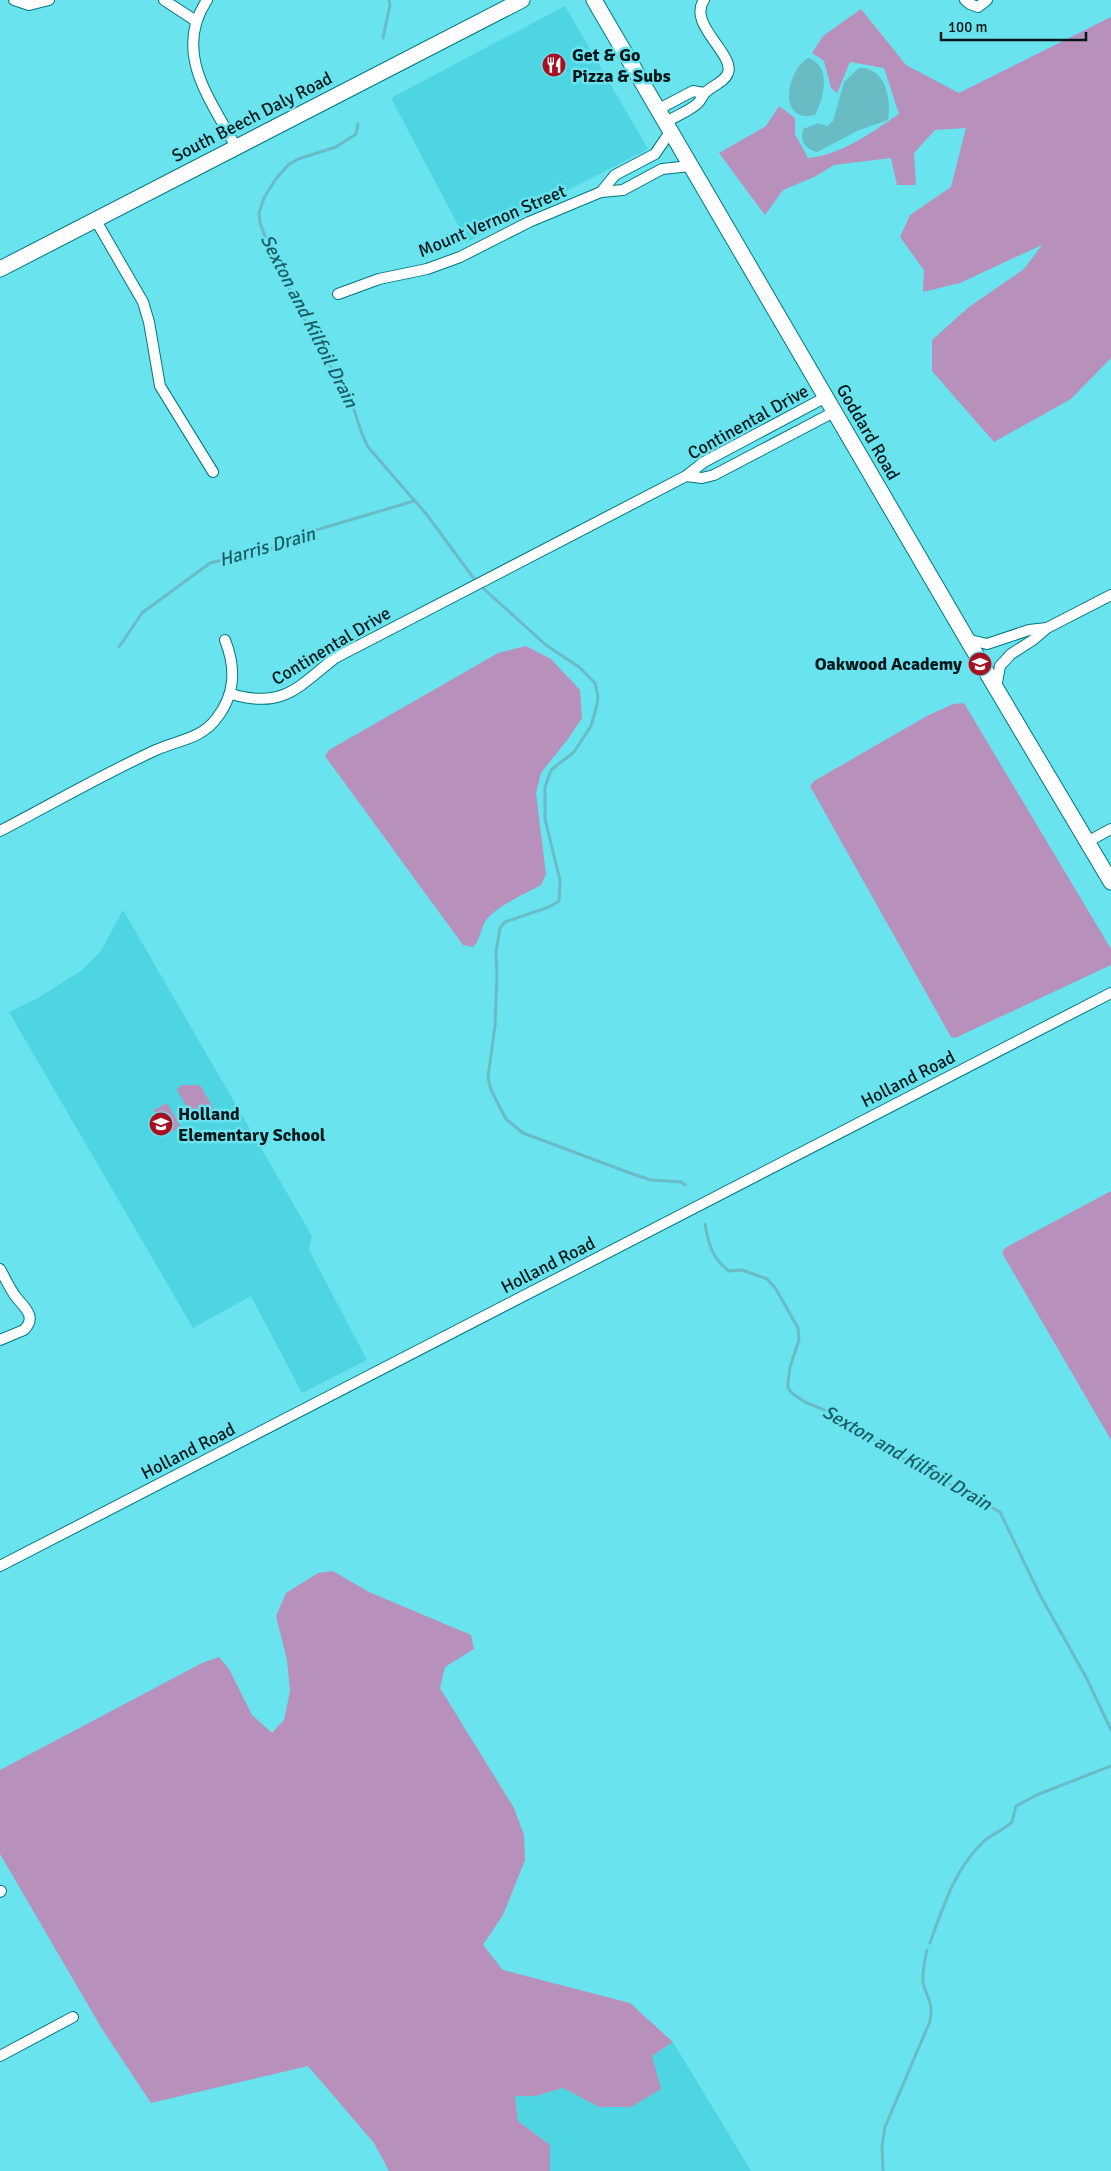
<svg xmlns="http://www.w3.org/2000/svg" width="1111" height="2171" font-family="Signika,sans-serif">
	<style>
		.built { fill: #4ed5e2 }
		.green { fill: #b791bb }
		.water { fill: #69bcc4 }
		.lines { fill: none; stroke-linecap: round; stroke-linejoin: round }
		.stream { stroke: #69bcc4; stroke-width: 3 }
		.street-casing { stroke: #03767f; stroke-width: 12 }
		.secondary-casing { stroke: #03767f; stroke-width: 17 }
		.street { stroke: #fff; stroke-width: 10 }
		.secondary { stroke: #fff; stroke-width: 15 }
		.labels { text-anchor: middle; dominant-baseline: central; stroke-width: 5; stroke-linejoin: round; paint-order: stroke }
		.poi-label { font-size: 18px; font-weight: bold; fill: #00181a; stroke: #69e3ee; text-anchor: start }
		.street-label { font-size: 18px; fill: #00181a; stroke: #69e3ee }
		.water-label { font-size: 19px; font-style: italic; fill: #185e64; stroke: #69e3ee }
	</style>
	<rect width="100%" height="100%" fill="#69e3ee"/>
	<g class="built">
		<polygon points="565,6 648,149 467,242 391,98"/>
		<polygon points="123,910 312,1236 309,1250 367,1360 302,1393 251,1296 193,1328 9,1012 38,998 82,970 101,951"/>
		<polygon points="673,2042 751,2171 550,2171 550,2145 518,2121 515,2096 536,2096 563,2088 599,2107 652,2056"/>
	</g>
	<g class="green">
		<path d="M861,9L906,65L959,93L1111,17V358L1071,399L994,442L932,371V340L969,307L1024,269L1042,245L960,283L923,292L924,270L900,237L910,215L951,187L966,128L935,130L914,153L916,185H897L891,158L834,165L814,177L783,190L765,215L719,153L766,126L779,106L795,118V134L808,158C841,155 871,133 899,114L884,68L850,62L837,93L831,88L824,61L812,53L823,36Z"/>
		<path d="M526,646L551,659L580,690L582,718L568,739L541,773L536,793L546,874L541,885C525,894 499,905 487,919C480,928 481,940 473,947L463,945L325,756L329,750L498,653Z"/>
		<polygon points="964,703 1111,949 1111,965 955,1038 951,1037 810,786 814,781 927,716 953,704"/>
		<polygon points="181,1085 200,1085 214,1109 194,1120 177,1090"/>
		<polygon points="167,1103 181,1127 168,1134 154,1110"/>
		<polygon points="1111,1191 1111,1440 1002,1253 1005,1248"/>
		<polygon points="333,1571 369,1592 471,1635 474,1649 445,1667 440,1688 514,1808 524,1835 525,1860 503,1915 483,1945 503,1970 630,2003 673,2042 652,2056 661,2089 631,2107 599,2107 563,2088 536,2096 515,2096 518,2121 550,2145 550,2171 389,2171 374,2143 308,2066 151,2103 102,2029 0,1854 0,1770 202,1663 219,1657 229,1669 252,1715 272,1733 284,1720 290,1691 287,1660 276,1616 286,1593 318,1573"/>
	</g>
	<g class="water">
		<path d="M808,58C832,65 824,98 815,115C777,124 786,71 808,58Z"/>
		<path d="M859,68C885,66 892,100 888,120L859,130L817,152C805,149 800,142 803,129L818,123L827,126L833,121L844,82Z"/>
	</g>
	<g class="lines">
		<g class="stream">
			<polyline points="383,38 390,5 389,0"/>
			<polyline points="358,124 356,134 336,147 298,159 288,165 275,180 264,198 259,213 260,223 270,249 321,353 348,391 362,434 368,447 427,515 472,576 485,590 546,645 579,667 595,683 598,696 597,705 591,726 574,752 551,770 545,787 545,819 560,880 559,901 549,907 505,922 500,928 496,952 497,976 495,1026 488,1077 491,1090 506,1119 523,1133 630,1173 651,1180 681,1182 685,1185"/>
			<polyline points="119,647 142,613 210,563 272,548 313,531 414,501"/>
			<path d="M705,1224C708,1242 712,1259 729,1271L742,1270L767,1279L776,1289L798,1328L799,1340L790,1367L788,1382V1388L793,1394L805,1402L836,1415L890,1451L1000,1512L1040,1595L1087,1679L1111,1730"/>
			<path d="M930,1943C943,1907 955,1868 984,1841C992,1834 1004,1830 1012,1822L1016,1806L1039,1794L1111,1766"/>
			<path d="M883,2171L882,2147L885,2127L930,2021C934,2000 926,1999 923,1982C922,1971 925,1960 927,1950"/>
		</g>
		<defs>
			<g id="street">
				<polyline points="14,0 29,5 49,0"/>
				<polyline points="164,0 196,21"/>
				<path d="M207,0C172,53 211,100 236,147"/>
				<polyline points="965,0 970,4 978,7 987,0"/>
				<polyline points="657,110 693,91 704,93"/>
				<path d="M665,123C675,116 690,111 698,103C701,100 702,96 705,93C711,86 725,82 728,73C735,54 687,24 704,0"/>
				<polyline points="670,132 655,154 615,175 601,192 623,190 662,169 690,166"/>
				<polyline points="95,219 143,302 149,322 160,386 213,472"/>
				<polyline points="338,294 379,279 427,269 460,257 529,222 601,192"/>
				<polyline points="686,476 702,478 714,475 834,412"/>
				<polyline points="966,639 987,644 1029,630 1047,628"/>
				<polyline points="996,688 1000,666 1011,654 1033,640 1047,628 1111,595"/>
				<path d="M231,694C283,709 297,688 335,658L686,476L704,462L826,397"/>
				<path d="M0,831C52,804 103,774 156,750C178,740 201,739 216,719C236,694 236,668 225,640"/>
				<polyline points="1087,842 1111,829"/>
				<path d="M0,1269C5,1278 10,1289 16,1297C25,1308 37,1317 24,1330L0,1340"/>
				<polyline points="0,1566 1111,993"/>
				<polyline points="0,1892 1,1891"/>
				<polyline points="0,2056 73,2017"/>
			</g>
			<g id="secondary">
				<polyline points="594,0 971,646 1111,882"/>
				<polyline points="0,269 522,0"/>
			</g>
		</defs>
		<use href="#street" class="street-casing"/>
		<use href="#secondary" class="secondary-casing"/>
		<use href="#street" class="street"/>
		<use href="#secondary" class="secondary"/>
	</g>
	<defs>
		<symbol id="restaurant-disc" viewBox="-11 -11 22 22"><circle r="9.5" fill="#a70f22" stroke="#69e3ee"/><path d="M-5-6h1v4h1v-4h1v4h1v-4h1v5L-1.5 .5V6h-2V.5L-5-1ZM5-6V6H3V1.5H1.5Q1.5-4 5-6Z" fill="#fff"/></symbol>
		<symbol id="school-disc" viewBox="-11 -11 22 22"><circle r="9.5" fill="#a70f22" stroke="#69e3ee"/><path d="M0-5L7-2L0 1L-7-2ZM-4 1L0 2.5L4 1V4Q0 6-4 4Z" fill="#fff"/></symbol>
	</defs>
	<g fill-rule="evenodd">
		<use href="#restaurant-disc" x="540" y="51" width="28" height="28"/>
		<use href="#school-disc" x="966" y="650" width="28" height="28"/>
		<use href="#school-disc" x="147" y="1110" width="28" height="28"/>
	</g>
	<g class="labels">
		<g class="poi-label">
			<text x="572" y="55">Get &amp; Go<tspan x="572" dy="21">Pizza &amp; Subs</tspan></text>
			<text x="962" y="664" text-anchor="end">Oakwood Academy</text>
			<text x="178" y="1114">Holland<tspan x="178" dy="21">Elementary School</tspan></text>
		</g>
		<g class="street-label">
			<text transform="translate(252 117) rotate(-27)">South Beech Daly Road</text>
			<text transform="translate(492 221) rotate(-23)">Mount Vernon Street</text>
			<text transform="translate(748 422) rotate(-29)">Continental Drive</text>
			<text transform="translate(868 432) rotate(60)">Goddard Road</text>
			<text transform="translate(331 646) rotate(-31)">Continental Drive</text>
			<text transform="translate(908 1079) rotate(-27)">Holland Road</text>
			<text transform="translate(548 1265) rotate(-27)">Holland Road</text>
			<text transform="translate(188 1451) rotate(-27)">Holland Road</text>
		</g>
		<g class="water-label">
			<text transform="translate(309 321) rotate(63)">Sexton and Kilfoil Drain</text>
			<text transform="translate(267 547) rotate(-16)">Harris Drain</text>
			<text transform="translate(907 1458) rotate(30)">Sexton and Kilfoil Drain</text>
		</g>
	</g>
	<path d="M941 32v8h145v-8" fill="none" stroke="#00181a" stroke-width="2.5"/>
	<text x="948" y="32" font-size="15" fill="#00181a" stroke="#69e3ee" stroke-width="4" paint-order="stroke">100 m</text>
</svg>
